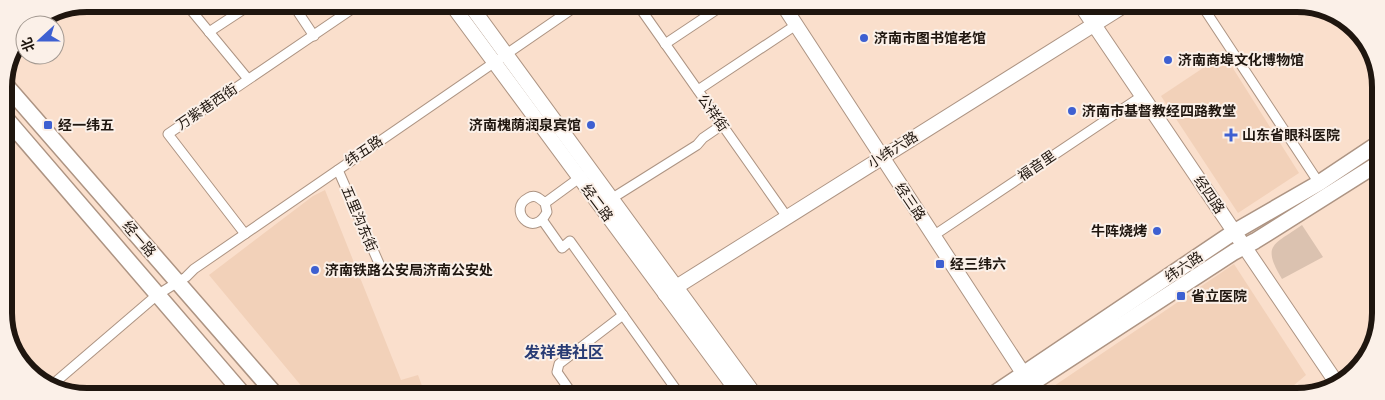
<svg xmlns="http://www.w3.org/2000/svg" width="1385" height="400" font-family="Signika,'Noto Sans SC',sans-serif">
	<style>
		.built { fill: #f2d1b9 }
		.green { fill: #dbc2b0 }
		.lines { fill: none; stroke-linecap: round; stroke-linejoin: round }
		.street-casing { stroke: #ad9483; stroke-width: 11 }
		.secondary-casing { stroke: #ad9483; stroke-width: 16 }
		.primary-casing { stroke: #ad9483; stroke-width: 18 }
		.street { stroke: #fff; stroke-width: 9 }
		.secondary { stroke: #fff; stroke-width: 14 }
		.primary { stroke: #fff; stroke-width: 15 }
		.poi-dot { fill: #3e60d1; stroke: #fbf0e8; stroke-width: 2 }
		.labels { text-anchor: middle; dominant-baseline: central; stroke-width: 4; stroke-linejoin: round; paint-order: stroke }
		.poi-label { font-size: 14px; font-weight: bold; fill: #1f160f; stroke: #fbf0e8; text-anchor: start }
		.street-label { font-size: 14px; fill: #1f160f; stroke: #fbf0e8 }
		.quarter-label { font-size: 16px; font-weight: bold; fill: #283b74; stroke: #fbf0e8 }
		.rim { fill: none; stroke: #1f160f; stroke-width: 6 }
	</style>
	<rect width="100%" height="100%" fill="#fadfcc"/>
	<g class="built">
		<polygon points="1224,54 1299,173 1238,213 1161,96"/>
		<polygon points="325,190 401,380 418,375 425,394 308,394 209,275 313,196"/>
		<polygon points="1234,264 1306,375 1281,396 1056,396 1051,388"/>
	</g>
	<path class="green" d="M1302,225L1323,257L1282,279C1261,244 1274,245 1302,225Z"/>
	<g class="lines">
		<defs>
			<g id="street">
				<polyline points="1203,7 1319,183"/>
				<polyline points="640,8 787,217"/>
				<polyline points="296,9 314,36"/>
				<polyline points="191,10 248,79"/>
				<polyline points="209,32 244,9"/>
				<polyline points="665,44 719,8"/>
				<polyline points="698,90 796,25"/>
				<polyline points="338,170 381,268"/>
				<polyline points="611,199 697,145 703,138 722,125"/>
				<path d="M545,203L547,212C533,240 507,209 528,198C535,194 539,198 545,203L582,176"/>
				<polyline points="543,221 562,248 570,241 680,395"/>
				<polyline points="245,234 168,134 352,9"/>
				<polyline points="933,236 1142,96"/>
				<polyline points="52,385 157,295 186,277 194,269 572,9"/>
				<polyline points="573,395 557,372 559,364 623,315"/>
			</g>
			<g id="secondary">
				<polyline points="1082,7 1336,382"/>
				<polyline points="785,8 1038,396"/>
				<polyline points="455,9 740,395"/>
				<polyline points="473,9 755,395"/>
				<polyline points="665,294 1122,7"/>
			</g>
			<g id="primary">
				<polyline points="4,83 275,394"/>
				<polyline points="4,116 243,394"/>
				<polyline points="992,395 1234,232 1319,183 1379,143"/>
				<polyline points="1014,395 1234,252 1255,241 1379,163"/>
			</g>
		</defs>
		<use href="#street" class="street-casing"/>
		<use href="#secondary" class="secondary-casing"/>
		<use href="#primary" class="primary-casing"/>
		<use href="#street" class="street"/>
		<use href="#secondary" class="secondary"/>
		<use href="#primary" class="primary"/>
	</g>
	<g class="poi-dot">
		<circle cx="864" cy="38" r="5"/>
		<circle cx="1168" cy="60" r="5"/>
		<circle cx="1072" cy="111" r="5"/>
		<rect x="43" y="120" width="10" height="10" rx="2.5"/>
		<circle cx="591" cy="125" r="5"/>
		<path d="M1228.5 127.5h5v5h5v5h-5v5h-5v-5h-5v-5h5z"/>
		<circle cx="1157" cy="231" r="5"/>
		<rect x="935" y="259" width="10" height="10" rx="2.5"/>
		<circle cx="315" cy="270" r="5"/>
		<rect x="1176" y="291" width="10" height="10" rx="2.5"/>
	</g>
	<g class="labels">
		<g class="poi-label">
			<text x="874" y="38">济南市图书馆老馆</text>
			<text x="1178" y="60">济南商埠文化博物馆</text>
			<text x="1082" y="111">济南市基督教经四路教堂</text>
			<text x="58" y="125">经一纬五</text>
			<text x="581" y="125" text-anchor="end">济南槐荫润泉宾馆</text>
			<text x="1242" y="135">山东省眼科医院</text>
			<text x="1147" y="231" text-anchor="end">牛阵烧烤</text>
			<text x="950" y="264">经三纬六</text>
			<text x="325" y="270">济南铁路公安局济南公安处</text>
			<text x="1191" y="296">省立医院</text>
		</g>
		<g class="street-label">
			<text transform="translate(207 107) rotate(-34)">万紫巷西街</text>
			<text transform="translate(713 113) rotate(55)">公祥街</text>
			<text transform="translate(893 150) rotate(-32)">小纬六路</text>
			<text transform="translate(364 151) rotate(-34)">纬五路</text>
			<text transform="translate(1037 166) rotate(-34)">福音里</text>
			<text transform="translate(1209 195) rotate(56)">经四路</text>
			<text transform="translate(910 202) rotate(56)">经三路</text>
			<text transform="translate(597 203) rotate(53)">经二路</text>
			<text transform="translate(359 219) rotate(67)">五里沟东街</text>
			<text transform="translate(139 239) rotate(49)">经一路</text>
			<text transform="translate(1184 267) rotate(-34)">纬六路</text>
		</g>
		<g class="quarter-label">
			<text x="564" y="353">发祥巷社区</text>
		</g>
	</g>
	<path d="M0 0H1385V400H0ZM87 12H1297A75 75 0 0 1 1372 87V313A75 75 0 0 1 1297 388H87A75 75 0 0 1 12 313V87A75 75 0 0 1 87 12Z" fill="#fbf0e8" fill-rule="evenodd"/>
	<path class="rim" d="M87 12H1297A75 75 0 0 1 1372 87V313A75 75 0 0 1 1297 388H87A75 75 0 0 1 12 313V87A75 75 0 0 1 87 12Z"/>
	<g transform="translate(40 40) rotate(249)"><circle r="24" fill="#fbf0e8" stroke="#a39991"/>
	<path d="M0-4L9 19L0 12L-9 19Z" fill="#3e60d1"/>
	<text y="-8" font-size="14" font-weight="bold" text-anchor="middle" fill="#1f160f">北</text>
	</g>
</svg>
